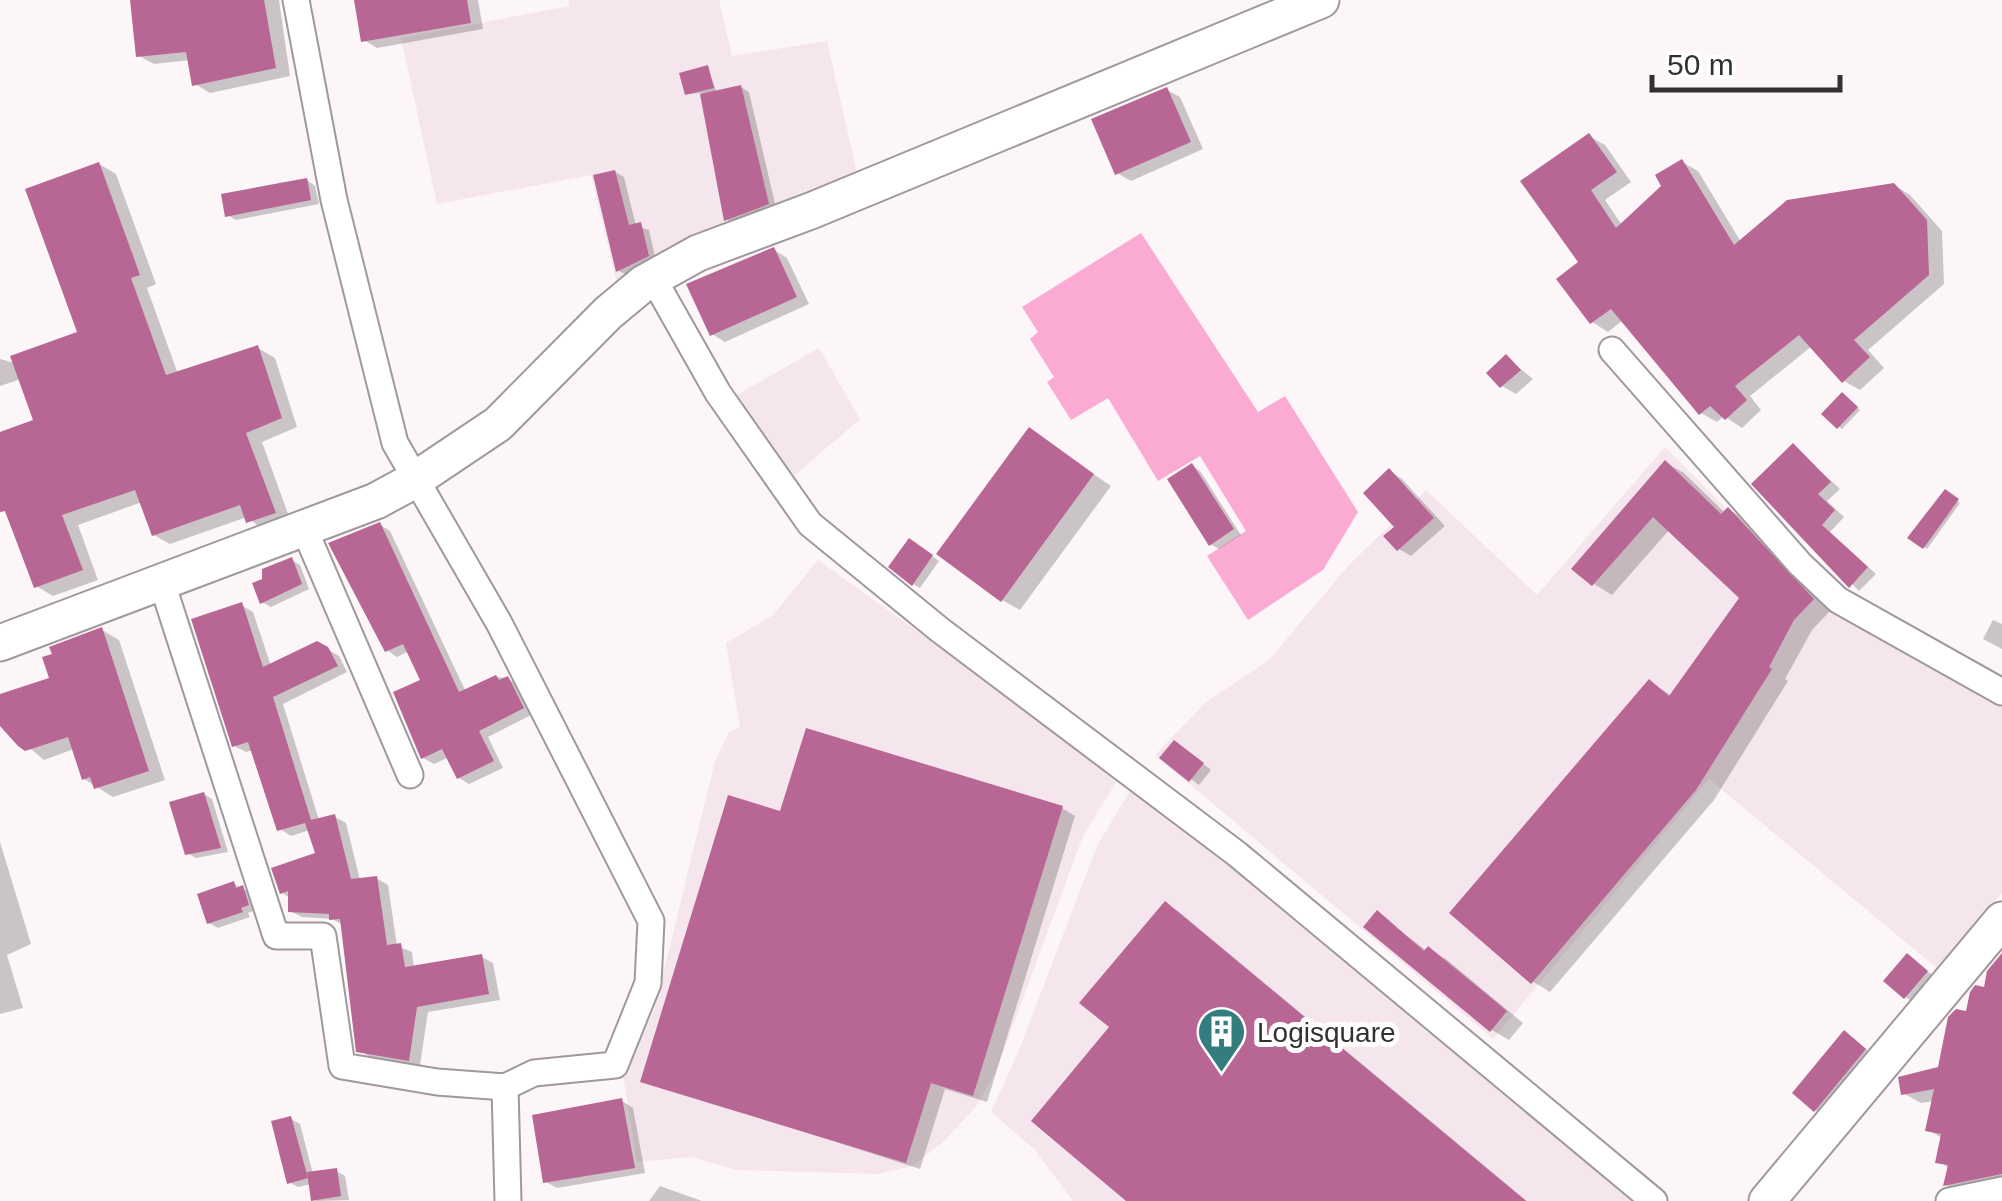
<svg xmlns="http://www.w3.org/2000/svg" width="2002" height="1201" font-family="Helvetica,sans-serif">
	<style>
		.built { fill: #f5e6ed }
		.green { fill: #fbaad4 }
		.shadow { fill: #0003 }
		.building { fill: #b86693 }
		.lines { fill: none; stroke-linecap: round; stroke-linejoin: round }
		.street-casing { stroke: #9f989c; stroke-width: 29 }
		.secondary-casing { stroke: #9f989c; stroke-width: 39 }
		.street { stroke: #fff; stroke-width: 25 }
		.secondary { stroke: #fff; stroke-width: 35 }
		.labels { text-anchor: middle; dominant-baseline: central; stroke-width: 10; stroke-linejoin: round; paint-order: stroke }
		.poi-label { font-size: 28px; fill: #333032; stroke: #fff; text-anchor: start }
	</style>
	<rect width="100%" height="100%" fill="#fdf6f9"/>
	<g class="built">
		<polygon points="569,0 719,0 732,56 827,41 858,177 618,288 591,175 437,204 401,38 569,6"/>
		<polygon points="819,348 860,419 794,476 735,396"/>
		<polygon points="1665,447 1824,606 2002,706 2002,893 1939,970 1709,779 1493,1039 1155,755 1206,702 1269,660 1348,566 1426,490 1537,595"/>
		<polygon points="818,560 1120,776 1083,836 997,1069 976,1107 941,1144 912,1166 879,1174 736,1170 691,1157 637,1162 623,1075 654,1011 715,761 729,732 740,727 726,643 773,615"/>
		<polygon points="1134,784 1639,1201 1073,1201 1034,1149 991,1112 1019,1050 1097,846"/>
	</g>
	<polygon class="green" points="1141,233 1258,412 1285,396 1358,512 1323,570 1248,620 1207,556 1246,531 1200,456 1158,481 1108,398 1071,420 1047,382 1054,377 1030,339 1038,332 1022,307"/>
	<g class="shadow">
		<polygon points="132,0 279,0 290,76 210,93 195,84 190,60 154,64 139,56"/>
		<polygon points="356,0 478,0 483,29 377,48 364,40"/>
		<polygon points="708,68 717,93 741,87 749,92 776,208 734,224 726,219 702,93 687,94"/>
		<polygon points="1167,90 1180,97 1203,149 1131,181 1117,173"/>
		<polygon points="1589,136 1605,145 1631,182 1605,200 1622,225 1664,186 1682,162 1698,171 1741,242 1894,185 1910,195 1942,231 1944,284 1868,350 1884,368 1860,390 1844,381 1812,346 1750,396 1761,410 1742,428 1724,416 1717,422 1701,413 1623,320 1608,332 1592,322 1581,263"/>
		<polygon points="99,164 116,174 156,284 147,288 178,374 258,348 275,358 297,427 262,442 291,522 265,531 247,517 170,544 154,535 142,502 78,525 98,580 53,596 36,586 0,500 0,435 36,422 21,379 0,386 0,359 15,363 80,333"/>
		<polygon points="615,172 624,177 636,226 649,230 656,261 627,275 619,271"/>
		<polygon points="307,180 315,186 319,204 236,220 227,215"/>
		<polygon points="774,250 787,258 809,304 725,342 712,334"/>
		<polygon points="1506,357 1533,379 1516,394 1502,386"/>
		<polygon points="1846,397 1860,410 1842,429 1839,427"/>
		<polygon points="1030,430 1111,486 1020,610 1002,600"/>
		<polygon points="1793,446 1840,489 1827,501 1844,517 1830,532 1876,574 1859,591 1755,484"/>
		<polygon points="1666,463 1684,473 1725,513 1729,510 1747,520 1830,611 1812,630 1785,679 1788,681 1714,800 1550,992 1532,981 1650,682 1672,696 1742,598 1670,529 1612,595 1594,584"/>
		<polygon points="1192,466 1200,471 1241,535 1219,549 1210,544"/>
		<polygon points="1390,472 1402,479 1445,526 1411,556 1399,549"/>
		<polygon points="1945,492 1960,503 1927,549 1911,537"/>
		<polygon points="380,525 390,531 466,692 496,677 507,678 518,685 533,714 488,737 503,768 469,784 459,778 449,757 434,764 423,758 424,681 409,651 397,657 387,650"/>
		<polygon points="917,545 939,561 920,588 913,584"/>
		<polygon points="292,560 300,565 309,589 271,607 262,602"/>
		<polygon points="241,605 253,612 271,666 327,649 339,656 347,672 283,704 319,820 335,817 346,823 360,880 376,878 388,885 397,946 412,952 414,968 482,957 493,963 500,1000 428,1012 420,1065 370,1057 359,1050 343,925 332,919 302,917 290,911 291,898 282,893 318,854 310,830 291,836 280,829 253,750 246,752 234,746"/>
		<polygon points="1993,620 2002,624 2002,649 1983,639"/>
		<polygon points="102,630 119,640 165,780 113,797 84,779 74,749 44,760 0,723 0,697 52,679"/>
		<polygon points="1183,748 1211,770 1199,785 1163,758"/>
		<polygon points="204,794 212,799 228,852 196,858 187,853"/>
		<polygon points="1062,808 1075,816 987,1102 945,1089 920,1169 643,1080 782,814"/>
		<polygon points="0,842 31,944 7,955 23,1008 0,1014"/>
		<polygon points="234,884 251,893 256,910 248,913 250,917 218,928 209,923"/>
		<polygon points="1165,904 1179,912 1527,1201 1130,1201"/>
		<polygon points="1378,914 1427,951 1446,959 1523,1023 1509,1040 1492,1030"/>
		<polygon points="1908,956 1935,977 1914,1002 1905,997"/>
		<polygon points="2002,956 2002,1186 1963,1195 1946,1185 1949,1168 1938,1161 1942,1138 1928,1130 1934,1101 1921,1103 1903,1093 1940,1069"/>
		<polygon points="1853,1038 1873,1055 1824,1115 1815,1110"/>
		<polygon points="622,1101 633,1108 645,1173 557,1188 546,1182"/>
		<polygon points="291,1119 300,1124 313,1174 336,1171 345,1176 349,1200 316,1201 312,1184 298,1187 289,1182"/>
		<polygon points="660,1186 702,1201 649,1201"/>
	</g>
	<g class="building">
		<polygon points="130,0 264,0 276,68 192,86 186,52 136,57"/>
		<polygon points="354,0 467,0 471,23 361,42"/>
		<polygon points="708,65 714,88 685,95 679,73"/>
		<polygon points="741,85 769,204 724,221 700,94"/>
		<polygon points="1167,87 1191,142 1115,175 1091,119"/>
		<polygon points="1589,133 1617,172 1591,190 1616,228 1661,186 1655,175 1682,159 1734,245 1787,200 1894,183 1927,220 1929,275 1854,340 1870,357 1842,383 1799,335 1735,386 1747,400 1725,420 1710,406 1699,415 1611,309 1590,324 1556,279 1578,262 1520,181"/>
		<polygon points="99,162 140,275 131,278 166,375 258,345 282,418 246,433 276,513 246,523 240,505 152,536 135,490 62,515 83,570 34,588 5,511 0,512 0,432 33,420 10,356 77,332 25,189"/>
		<polygon points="615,170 629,225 641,222 649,256 616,272 593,175"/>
		<polygon points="307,178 311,200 225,217 221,194"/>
		<polygon points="774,247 797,297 710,336 686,284"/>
		<polygon points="1506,354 1521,370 1500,388 1486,373"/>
		<polygon points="1842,392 1858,407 1837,429 1821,414"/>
		<polygon points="1029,427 1094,474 1001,602 936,554"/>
		<polygon points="1793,443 1831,482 1818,494 1835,510 1822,525 1868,567 1849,588 1751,484"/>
		<polygon points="1665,460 1721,514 1728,507 1814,599 1794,620 1769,667 1772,669 1696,790 1531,984 1449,913 1649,679 1669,696 1739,598 1653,517 1592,586 1571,569"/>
		<polygon points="1192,463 1234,529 1209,546 1167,479"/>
		<polygon points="1389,468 1434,518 1397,551 1383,536 1394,527 1363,493"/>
		<polygon points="1945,489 1959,499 1923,549 1907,538"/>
		<polygon points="380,522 459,692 496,675 499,680 508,676 524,708 479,731 494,761 457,779 442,749 421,759 393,692 420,680 403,644 385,652 328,543"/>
		<polygon points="909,538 933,555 912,586 888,567"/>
		<polygon points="292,557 302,584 260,604 252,583 262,579 262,569"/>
		<polygon points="242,602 263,667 317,641 328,647 338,666 273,697 311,820 335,814 351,879 377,876 387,945 401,943 405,967 482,954 489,994 417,1007 409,1061 356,1052 340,919 329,920 329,914 288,912 288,891 280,894 271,868 315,853 305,823 277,831 248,742 232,747 191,619"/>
		<polygon points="102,627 149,771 94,789 90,777 82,780 68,737 25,751 18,746 0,726 0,694 49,678 42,657 52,654 49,647"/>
		<polygon points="806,728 1063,806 973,1096 931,1083 906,1163 640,1082 728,795 780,811"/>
		<polygon points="1174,740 1204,763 1189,782 1159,758"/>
		<polygon points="204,792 221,848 185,855 169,802"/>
		<polygon points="234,881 236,888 243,885 249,905 241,908 243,912 207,924 197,894"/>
		<polygon points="1165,901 1526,1201 1126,1201 1031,1121 1109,1027 1079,1003"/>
		<polygon points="1377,910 1424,951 1428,946 1507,1011 1490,1032 1363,927"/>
		<polygon points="1907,953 1928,971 1904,999 1883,981"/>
		<polygon points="2002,953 2002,1174 1943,1186 1948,1165 1935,1163 1941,1134 1925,1131 1934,1089 1901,1095 1898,1077 1938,1067 1948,1017 1956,1009 1966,1011 1970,992 1975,985 1984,987 1987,971"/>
		<polygon points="1844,1030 1866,1049 1814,1112 1792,1093"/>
		<polygon points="622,1098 635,1168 543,1183 532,1115"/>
		<polygon points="291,1116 308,1178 287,1184 271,1121"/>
		<polygon points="337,1168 341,1196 311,1201 307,1172"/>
	</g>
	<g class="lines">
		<defs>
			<g id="street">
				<polyline points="653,278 718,393 810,524 940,630 1237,854 1654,1201"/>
				<polyline points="1612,350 1800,564 1838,600 2002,692"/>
				<polyline points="304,528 410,775"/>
				<polyline points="162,583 276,936 323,936 342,1066 437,1082 505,1087 534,1073 615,1065 648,983 651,921 499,623 395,443 334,200 296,0"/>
				<polyline points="505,1087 508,1201"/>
				<polyline points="1949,1201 2002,1190"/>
			</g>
			<g id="secondary">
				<polyline points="0,643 376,501 413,481 498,424 608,313 644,283 698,253 813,210 1321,0"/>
				<polyline points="1767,1201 2002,920"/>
			</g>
		</defs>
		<use href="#street" class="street-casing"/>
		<use href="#secondary" class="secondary-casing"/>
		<use href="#street" class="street"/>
		<use href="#secondary" class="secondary"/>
	</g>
	<defs>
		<symbol id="building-pin" viewBox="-11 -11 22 30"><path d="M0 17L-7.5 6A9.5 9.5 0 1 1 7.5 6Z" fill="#347d7f" stroke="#fff"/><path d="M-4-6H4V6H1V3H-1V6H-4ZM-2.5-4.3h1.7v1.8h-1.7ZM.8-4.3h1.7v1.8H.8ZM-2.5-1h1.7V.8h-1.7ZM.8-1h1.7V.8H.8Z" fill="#fff"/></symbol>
	</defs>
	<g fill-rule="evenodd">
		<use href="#building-pin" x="1194" y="1004" width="55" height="75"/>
	</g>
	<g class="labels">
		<g class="poi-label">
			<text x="1257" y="1032">Logisquare</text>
		</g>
	</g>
	<path d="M1652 75v15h188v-15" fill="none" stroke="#333032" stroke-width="5"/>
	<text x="1667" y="75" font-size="30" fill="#333032" stroke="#ffffff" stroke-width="8" paint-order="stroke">50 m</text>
</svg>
